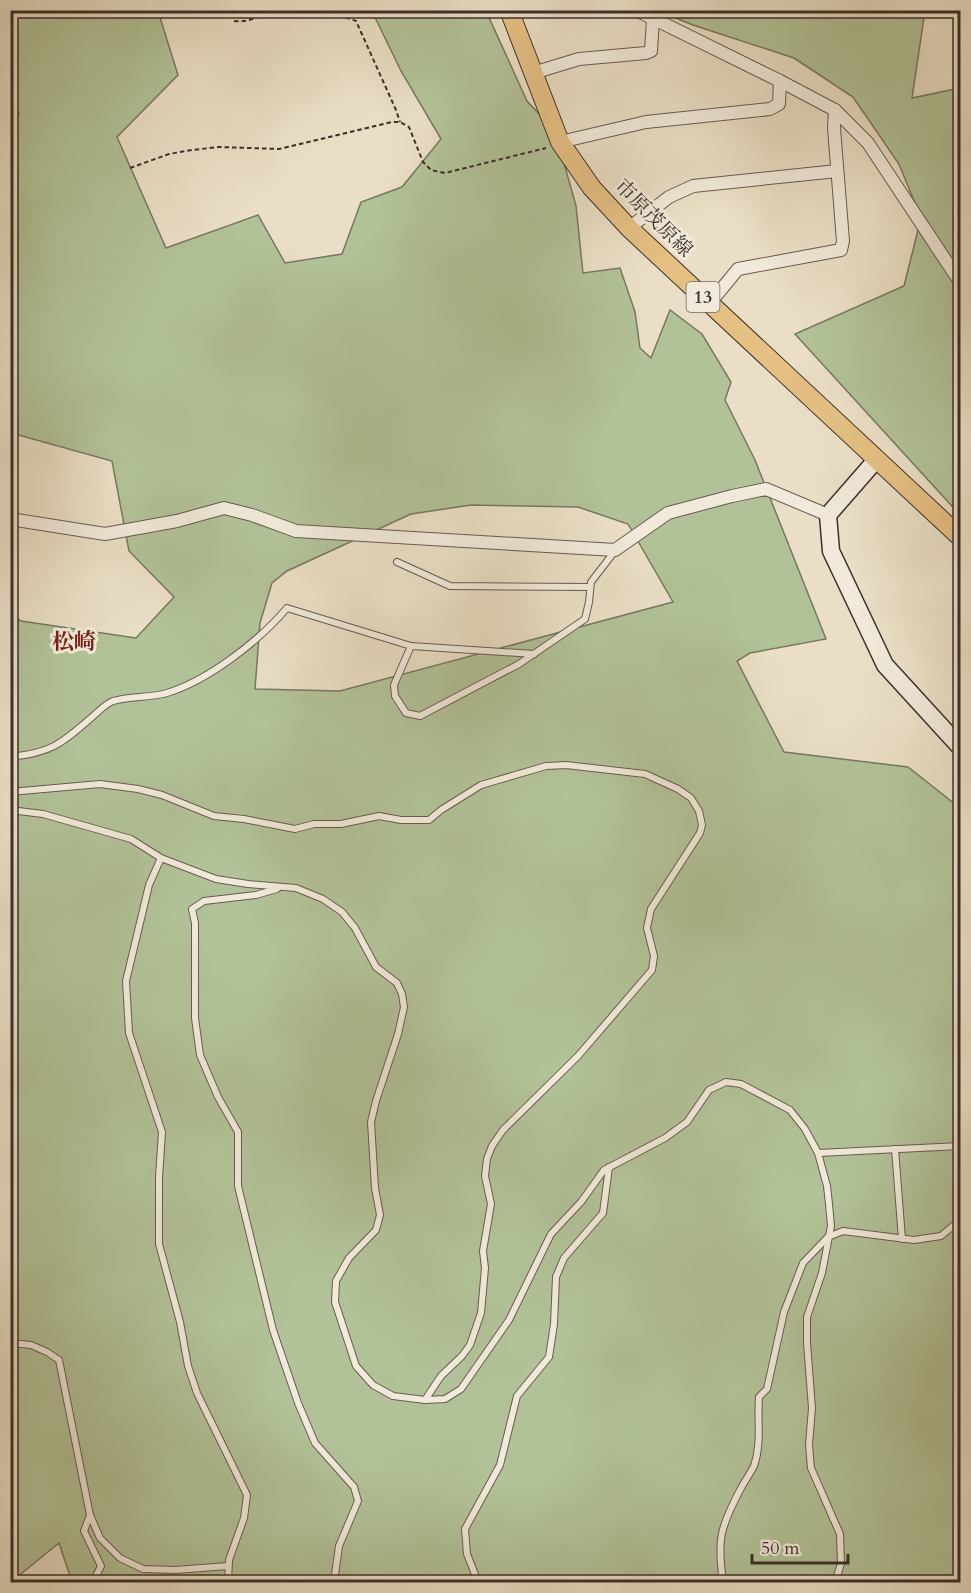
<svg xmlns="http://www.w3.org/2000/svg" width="971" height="1593" viewBox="0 0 971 1593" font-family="Cardo,'Noto Serif JP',serif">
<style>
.green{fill:#b2c298;stroke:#777862;stroke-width:1.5;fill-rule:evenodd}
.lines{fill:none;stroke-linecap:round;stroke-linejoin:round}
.lane-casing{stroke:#685b52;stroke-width:8}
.street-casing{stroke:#685b52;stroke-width:14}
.secondary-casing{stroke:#3c2f2b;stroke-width:19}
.primary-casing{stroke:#3c2f2b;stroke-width:20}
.path{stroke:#3c2f2b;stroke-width:2;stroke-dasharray:4.5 3;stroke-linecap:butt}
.lane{stroke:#f1eada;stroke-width:6}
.street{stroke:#f1eada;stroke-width:12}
.secondary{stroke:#f1eada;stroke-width:16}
.primary{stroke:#e5c083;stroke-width:18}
.labels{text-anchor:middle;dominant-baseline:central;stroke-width:6;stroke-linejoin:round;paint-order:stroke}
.shield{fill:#f1eada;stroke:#726760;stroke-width:1.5}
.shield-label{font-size:18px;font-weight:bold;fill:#3c2f2b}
.street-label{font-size:20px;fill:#3c2f2b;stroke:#f1eada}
.quarter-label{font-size:22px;font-weight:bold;fill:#7a1f14;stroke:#f1eada}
</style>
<rect width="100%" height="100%" fill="#eadfc6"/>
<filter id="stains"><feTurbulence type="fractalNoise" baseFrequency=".00333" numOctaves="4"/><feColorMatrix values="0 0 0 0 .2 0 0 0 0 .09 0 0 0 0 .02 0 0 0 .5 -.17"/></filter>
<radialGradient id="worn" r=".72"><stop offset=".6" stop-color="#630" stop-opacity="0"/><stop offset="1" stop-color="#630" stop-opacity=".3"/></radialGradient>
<!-- green -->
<g class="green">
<path d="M11,11H158L178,75L117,137L166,248L258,215L285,263L342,254L361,202L402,187L441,139L401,71L372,11H486L527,101L555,131L576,206L583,273L620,268L635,312L640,348L651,358L670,310L702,334L731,382L725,400L755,460L826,639L750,653L737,661L784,752L908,767L960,808V1582H72L59,1543L11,1582L10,614L21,621L136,638L174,597L129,551L112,461L11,433L10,131L19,113L11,112ZM471,505L578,507L628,524L673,602L340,691L255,689L260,623L272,583L287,571L411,514Z"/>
<path d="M658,11H925L912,98L960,88V515L795,334L904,286L921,218L899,164L853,97L794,58L693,25Z"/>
</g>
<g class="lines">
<defs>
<g id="lane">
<path d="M397,562L450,586L590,587"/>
<path d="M411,646L534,654"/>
<path d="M10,757C51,753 61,744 91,718C97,713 105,704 113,701C130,696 150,698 167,693C209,680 259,641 287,608L411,646L394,685L395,696L406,713L420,716L519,664L585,619L589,602L591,582L615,551"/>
<path d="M10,792L100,784L138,789L162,795L214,816L244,819L295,829L314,824H341L379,816L401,820H429L441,810L481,785L546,766L566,765L645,774L678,789L691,798L699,811L702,825L700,833L651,909L647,928L654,956L652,970L578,1056L503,1130L492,1146L487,1159L485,1176L491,1204L483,1251L485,1268L481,1313L470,1345L462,1356L441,1376L425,1400"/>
<path d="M10,810L43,814L131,839L161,858L216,879L248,884L296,888L323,899L342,912L355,928L376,967L397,983L402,994L404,1007L398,1034L376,1101L371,1122L375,1188L380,1215L376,1230L349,1258L336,1281L335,1302L356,1366L373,1385L393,1396L425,1400L445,1399L461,1389L509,1320L551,1234L581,1202L604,1170L665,1138L687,1122L709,1090L726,1082L741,1084L790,1110L805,1129L818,1153L827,1186L829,1204L831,1226L822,1273L807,1317V1343L812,1408L809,1445L811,1468L840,1534L841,1564L835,1582"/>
<path d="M161,858L149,885L126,981L129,1033L162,1132L159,1177V1244L180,1322L188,1366L197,1393L247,1495L244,1518L229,1560L228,1582"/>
<path d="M277,889L256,895L204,901L192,909L195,923V1018L200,1055L218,1097L238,1132V1186L273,1330L298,1403L315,1443L354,1487L358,1501L339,1546L334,1582"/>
<path d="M895,1149L902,1239"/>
<path d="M818,1153L960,1146"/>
<path d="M10,1343L31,1345L47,1352L59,1360L90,1515L100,1538L120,1558L143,1569L175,1570L228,1566"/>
<path d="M90,1515L84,1531L101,1566L93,1582"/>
<path d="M478,1582L467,1554L465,1529L500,1465L517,1396L549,1357L554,1324L556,1277L564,1258L603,1213L609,1167"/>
<path d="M723,1582C717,1540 720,1528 740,1490C744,1482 750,1474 754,1466C762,1443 757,1420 759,1397L767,1389L784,1312L803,1263L828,1237L843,1231L914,1240L941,1236L960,1220"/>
</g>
<g id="street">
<path d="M636,10L780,81L835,110L868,143L960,282"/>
<path d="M533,73L579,59L646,53L651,51L653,19"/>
<path d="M560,142L646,122L770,109L779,104L780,81"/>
<path d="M629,228L669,197L693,186L837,171"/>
<path d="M710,303L738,269L841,250L843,241L834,128L835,110"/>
<path d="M10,519L105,534L177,521L224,508L252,515L296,531L615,550L668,513L732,496L766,489L828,515"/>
</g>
<path id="secondary" d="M876,460L828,515L831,551L885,665L960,747"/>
<path id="primary" d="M509,10L560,142L592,188L629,228L960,537"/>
</defs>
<!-- lane casing -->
<use href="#lane" class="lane-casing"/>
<!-- street casing -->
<use href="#street" class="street-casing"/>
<!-- secondary casing -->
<use href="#secondary" class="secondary-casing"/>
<!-- primary casing -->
<use href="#primary" class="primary-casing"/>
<!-- path -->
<g class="path">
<path d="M234,21C250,23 255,16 270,14C290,12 339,13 356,21L396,110L400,122"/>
<path d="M130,168L169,154L192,150L219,147L279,149L392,122H400L409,127L423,162L431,170L445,173L546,148"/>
</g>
<!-- lane -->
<use href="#lane" class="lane"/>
<!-- street -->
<use href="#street" class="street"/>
<!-- secondary -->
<use href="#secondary" class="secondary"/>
<!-- primary -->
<use href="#primary" class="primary"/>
</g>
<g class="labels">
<!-- shield labels -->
<rect class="shield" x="686.5" y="282" width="33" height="30" rx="4.5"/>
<g class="shield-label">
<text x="703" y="297">13</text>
</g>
<!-- street labels -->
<g class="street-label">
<text transform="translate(654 218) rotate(45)">市原茂原線</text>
</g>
<!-- quarter labels -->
<g class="quarter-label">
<text x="74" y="642">松崎</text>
</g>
</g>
<!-- margin -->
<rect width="971" height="1593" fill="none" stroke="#eadfc6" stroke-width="36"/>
<rect x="12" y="12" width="947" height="1569" fill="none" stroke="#3c2f2b" stroke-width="3"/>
<rect x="18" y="18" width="935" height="1557" fill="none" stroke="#3c2f2b" stroke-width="1.5"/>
<!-- scale -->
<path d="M752 1554v9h96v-9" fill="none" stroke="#3c2f2b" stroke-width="3"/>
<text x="761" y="1554" font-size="18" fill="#3c2f2b" stroke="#f1eada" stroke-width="4.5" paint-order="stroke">50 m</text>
<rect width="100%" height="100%" filter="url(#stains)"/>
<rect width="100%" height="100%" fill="url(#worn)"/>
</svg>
